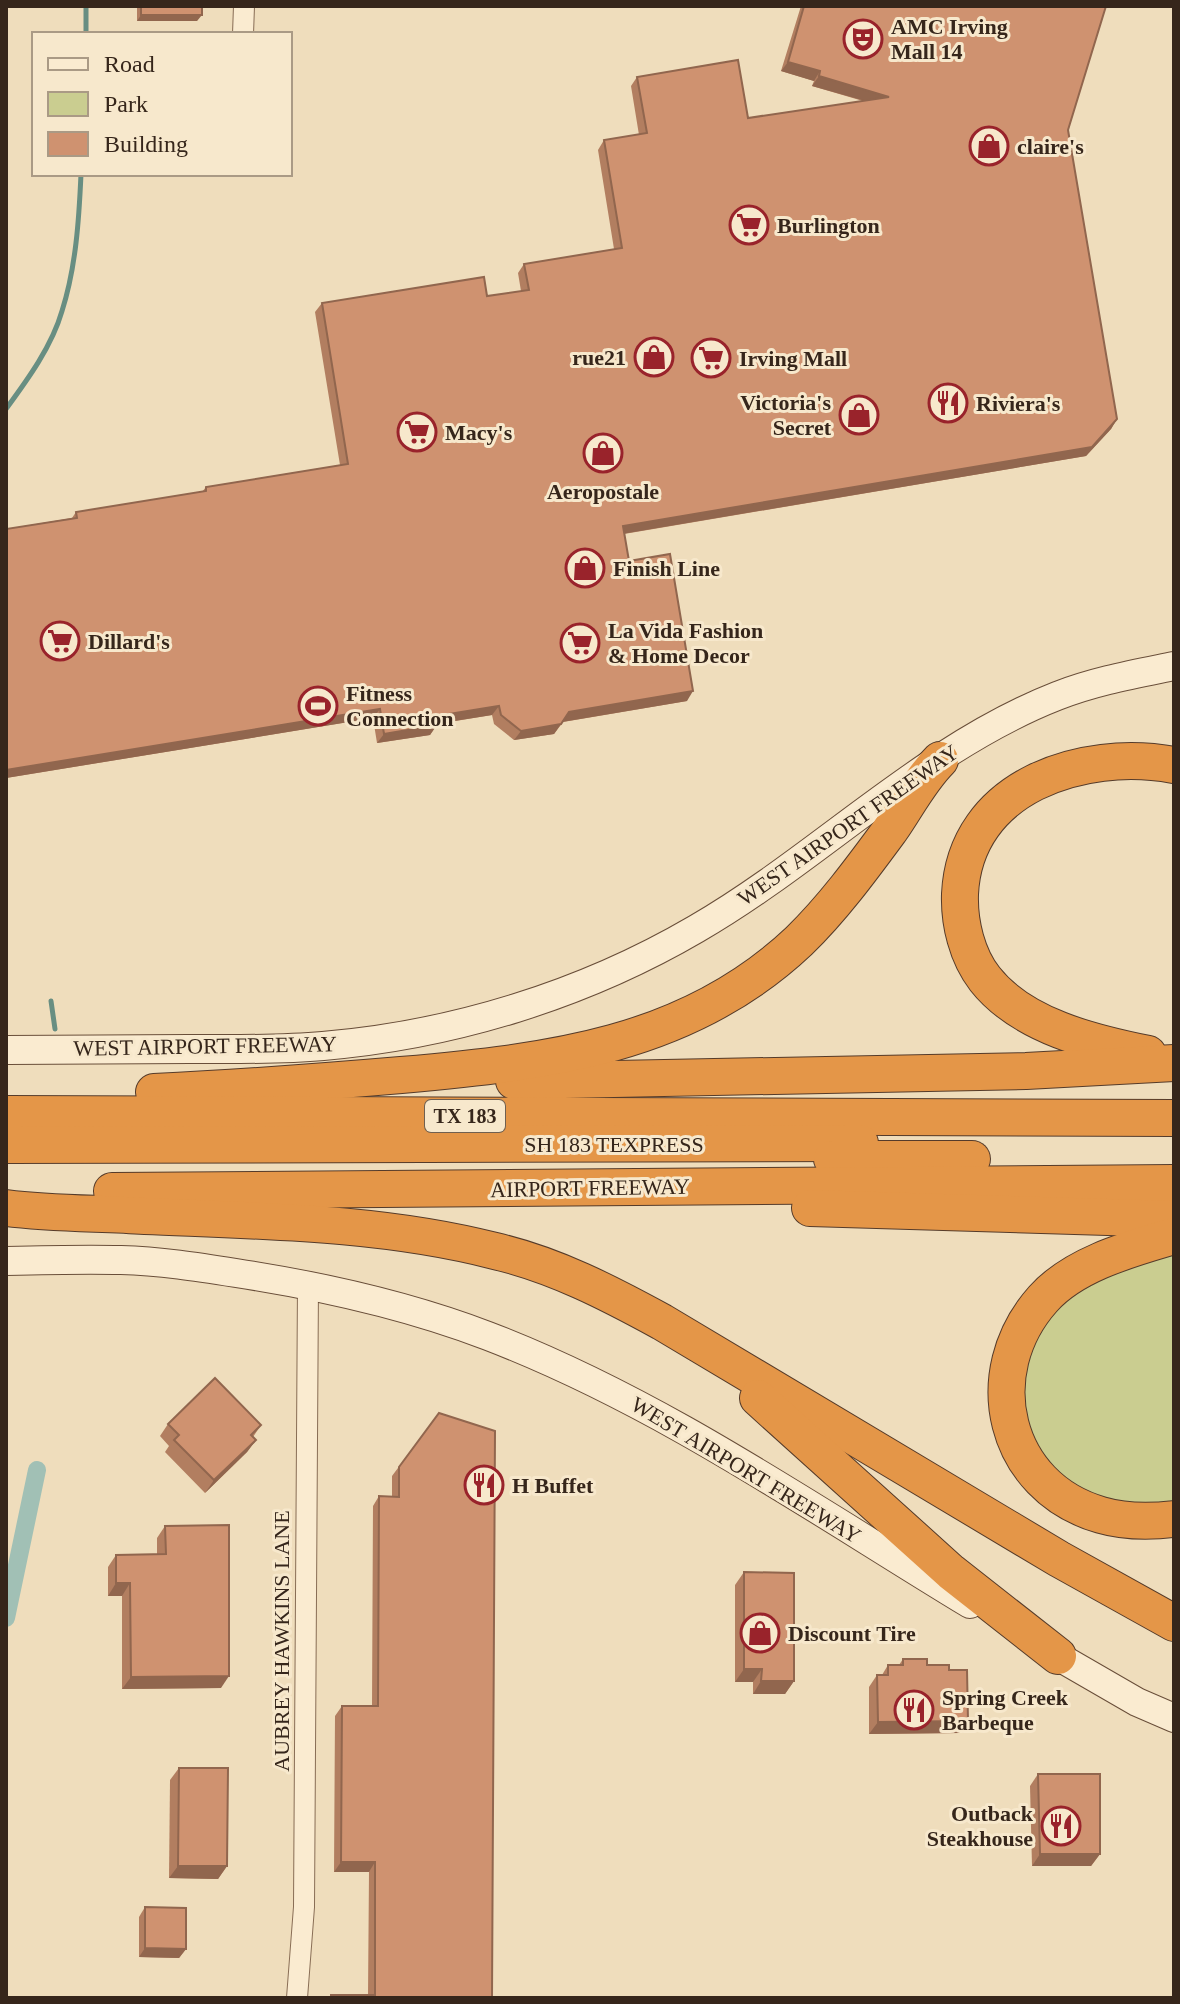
<svg xmlns="http://www.w3.org/2000/svg" width="1180" height="2004" viewBox="0 0 1180 2004" font-family="'Times New Roman',serif">
<style>
.green{fill:#cacd90}
.lines{fill:none;stroke-linecap:round;stroke-linejoin:round}
.stream{stroke:#688e82;stroke-width:5}
.canal{stroke:#a1c0b5;stroke-width:18}
.minor-casing{stroke:#886d55;stroke-width:22}
.secondary-casing{stroke:#694e39;stroke-width:30}
.motorway-casing{stroke:#553b2a;stroke-width:38}
.minor{stroke:#faebd0;stroke-width:20}
.secondary{stroke:#faebd0;stroke-width:28}
.motorway{stroke:#e49648;stroke-width:36}
.wall{fill:#b27e60}
.shaded-wall{fill:#91664e}
.building{fill:#cf9270;stroke:#91664e;stroke-width:2}
.labels{text-anchor:middle;dominant-baseline:central;stroke-width:6;stroke-linejoin:round;paint-order:stroke}
.shield{fill:#f7e8cc;stroke:#706050;stroke-width:2}
.shield-label{font-size:20px;font-weight:bold;fill:#36261b}
.poi-label{font-size:22px;font-weight:bold;fill:#36261b;stroke:#f7e8cc;text-anchor:start}
.street-label{font-size:22px;fill:#36261b;stroke:#f7e8cc}
</style>
<rect width="100%" height="100%" fill="#efddbc"/>
<!-- green -->
<path class="green" d="M1174,1253V1507L1102,1504L1048,1471L1017,1402L1029,1336L1086,1284Z"/>
<g class="lines">
<!-- stream -->
<g class="stream">
<path d="M86,6V34"/>
<path d="M6,409C28,379 52,346 62,311C76,267 79,219 81,174"/>
<path d="M51,1001L55,1029"/>
</g>
<!-- canal -->
<path class="canal" d="M6,1618L37,1470"/>
<defs>
<g id="minor">
<path d="M243,34L244,6"/>
<path d="M297,1998L304,1907L308,1284"/>
</g>
<g id="secondary">
<path d="M6,1050C67,1050 129,1049 190,1049C234,1049 279,1050 323,1046C453,1035 583,995 696,929C819,858 924,748 1057,696C1095,681 1135,674 1174,666"/>
<path d="M6,1261C44,1260 83,1259 121,1260C160,1261 198,1267 236,1273C321,1286 407,1305 488,1336C660,1402 813,1509 970,1604"/>
<path d="M1040,1646L1137,1702L1174,1718"/>
</g>
<g id="motorway">
<path d="M1148,1054C1093,1043 1022,1026 985,979C967,956 959,923 960,894C965,786 1082,748 1174,765"/>
<path d="M514,1081L1026,1071L1174,1063"/>
<path d="M154,1092C237,1088 319,1082 401,1075C547,1062 687,1047 799,941C833,908 863,867 891,829C907,806 920,780 940,760"/>
<path d="M6,1114L1174,1118"/>
<path d="M6,1145L860,1143"/>
<path d="M832,1159H972"/>
<path d="M112,1191L1174,1183"/>
<path d="M6,1208C53,1214 99,1213 145,1216C262,1221 382,1222 495,1251C555,1265 609,1293 662,1322L1059,1559L1174,1623"/>
<path d="M810,1208L1174,1219"/>
<path d="M1174,1236C1130,1249 1074,1264 1043,1299C977,1373 1003,1487 1101,1515C1125,1522 1149,1522 1174,1519"/>
<path d="M758,1398L951,1572L1058,1656"/>
</g>
</defs>
<!-- minor casing -->
<use href="#minor" class="minor-casing"/>
<!-- secondary casing -->
<use href="#secondary" class="secondary-casing"/>
<!-- motorway casing -->
<use href="#motorway" class="motorway-casing"/>
<!-- minor -->
<use href="#minor" class="minor"/>
<!-- secondary -->
<use href="#secondary" class="secondary"/>
<!-- motorway -->
<use href="#motorway" class="motorway"/>
</g>
<!-- wall -->
<g class="wall">
<path d="M137,6H202L197,21H137Z"/>
<path d="M801,6H1106L1068,130L1117,419L1111,429L1086,456L624,534L629,561L687,701L563,722L554,734L514,740L494,724L492,715L437,724L430,735L377,743L373,718L6,778V529L72,518L76,512L202,492L206,487L340,465L315,312L322,303L487,296L521,291L518,273L524,264L614,249L598,150L604,140L639,135L631,86L637,77L748,118L863,101L812,86L814,81L781,71Z"/>
<path d="M439,1413L492,1998H329L331,1995H368L369,1872H334L335,1716L342,1706H372L373,1506L379,1496L392,1497V1476Z"/>
<path d="M168,1424L261,1425L253,1437L256,1440L247,1452L205,1493L165,1452L169,1446L160,1436Z"/>
<path d="M165,1526L221,1688L122,1689V1596H108V1567L116,1555L157,1554V1538Z"/>
<path d="M744,1572L794,1681L785,1694H753V1682H735V1585Z"/>
<path d="M903,1659L949,1670L968,1721L959,1733L869,1734V1687L877,1675H882L888,1665H899Z"/>
<path d="M179,1768L227,1866L218,1879L169,1878L170,1780Z"/>
<path d="M1038,1774L1100,1854L1091,1866H1032L1030,1786Z"/>
<path d="M145,1907L186,1949L179,1958L139,1957V1917Z"/>
</g>
<!-- shaded-wall -->
<g class="shaded-wall">
<path d="M141,15H202L197,21H137Z"/>
<path d="M788,62L820,71L814,81L781,71Z"/>
<path d="M819,76L889,97L883,106L812,86Z"/>
<path d="M1117,419L1111,429L1086,456L616,535L623,526Z"/>
<path d="M693,691L687,701L562,722L569,712Z"/>
<path d="M499,706L492,715L429,725L436,716Z"/>
<path d="M380,709L373,718L6,778V770Z"/>
<path d="M561,724L554,734L514,740L521,731Z"/>
<path d="M437,725L430,735L377,743L384,734Z"/>
<path d="M256,1440L247,1452L205,1493L214,1480Z"/>
<path d="M116,1583H130L122,1596H108Z"/>
<path d="M744,1669H762L753,1682H735Z"/>
<path d="M229,1676L221,1688L122,1689L131,1677Z"/>
<path d="M761,1681H794L785,1694H753Z"/>
<path d="M968,1721L959,1733L869,1734L878,1722Z"/>
<path d="M1040,1854H1100L1091,1866H1032Z"/>
<path d="M341,1862H375L369,1872H334Z"/>
<path d="M178,1866H227L218,1879L169,1878Z"/>
<path d="M145,1948L186,1949L179,1958L139,1957Z"/>
</g>
<!-- building -->
<g class="building">
<rect x="141" y="6" width="61" height="9"/>
<path d="M804,6H1106L1068,130L1117,419L1092,447L623,526L629,561L670,554L693,691L569,712L561,724L521,731L501,715L499,706L436,716L437,725L384,734L380,709L6,770V529L77,518L76,512L206,491V487L348,464L322,303L484,277L487,296L529,290L524,264L622,248L604,140L647,133L637,77L738,60L748,118L889,97L819,76L820,71L788,62Z"/>
<path d="M215,1378L261,1425L251,1435L256,1440L214,1480L174,1440L179,1435L168,1424Z"/>
<path d="M439,1413L495,1431L492,1998H331V1995H375V1862H341L342,1706H378L379,1496L399,1497V1467Z"/>
<path d="M229,1525V1676L131,1677L130,1583H116V1555L166,1554L165,1526Z"/>
<path d="M744,1572L794,1573V1681H761L762,1669H744Z"/>
<path d="M903,1659H927V1665H949V1670H967L968,1721L878,1722L877,1675H888V1665H903Z"/>
<path d="M179,1768H228L227,1866H178Z"/>
<path d="M1038,1774H1100V1854H1040Z"/>
<path d="M145,1907L186,1908V1949L145,1948Z"/>
</g>
<!-- icons -->
<defs>
<symbol id="theatre-ring" viewBox="-11 -11 22 22"><circle r="9.5" fill="#f7e8cc" stroke="#99232b" stroke-width="1.5"/><path d="M-5-5.5Q0-4 5-5.5V0Q5 5 0 6Q-5 5-5 0ZM-3.3-2.5H-1v1.5H-3.3ZM1-2.5H3.3v1.5H1ZM-2.8 1Q0 5.5 2.8 1Z" fill="#99232b"/></symbol>
<symbol id="shop-ring" viewBox="-11 -11 22 22"><circle r="9.5" fill="#f7e8cc" stroke="#99232b" stroke-width="1.5"/><path d="M-5-2.5h2.3a2.7 3.5 0 0 1 5.4 0H5L5.5 6h-11ZM-1.5-2.5h3a1.5 2.3 0 0 0-3 0Z" fill="#99232b"/></symbol>
<symbol id="supermarket-ring" viewBox="-11 -11 22 22"><circle r="9.5" fill="#f7e8cc" stroke="#99232b" stroke-width="1.5"/><path d="M-6-5.5h2.5l.6 2H6L4.5 2H-2.5L-4.4-4H-6ZM-1.5 3.2a1.3 1.3 0 1 0 .1 0ZM3 3.2a1.3 1.3 0 1 0 .1 0Z" fill="#99232b"/></symbol>
<symbol id="restaurant-ring" viewBox="-11 -11 22 22"><circle r="9.5" fill="#f7e8cc" stroke="#99232b" stroke-width="1.5"/><path d="M-5-6h1v4h1v-4h1v4h1v-4h1v5L-1.5 .5V6h-2V.5L-5-1ZM5-6V6H3V1.5H1.5Q1.5-4 5-6Z" fill="#99232b"/></symbol>
<symbol id="stadium-ring" viewBox="-11 -11 22 22"><circle r="9.5" fill="#f7e8cc" stroke="#99232b" stroke-width="1.5"/><path d="M0-5a6.5 5 0 1 0 0 10a6.5 5 0 1 0 0-10ZM-3.5-1.8h7v3.6h-7Z" fill="#99232b"/></symbol>
</defs>
<g fill-rule="evenodd">
<use href="#theatre-ring" x="841" y="17" width="44" height="44"/>
<use href="#shop-ring" x="967" y="124" width="44" height="44"/>
<use href="#supermarket-ring" x="727" y="203" width="44" height="44"/>
<use href="#shop-ring" x="632" y="335" width="44" height="44"/>
<use href="#supermarket-ring" x="689" y="336" width="44" height="44"/>
<use href="#restaurant-ring" x="926" y="381" width="44" height="44"/>
<use href="#shop-ring" x="837" y="393" width="44" height="44"/>
<use href="#supermarket-ring" x="395" y="410" width="44" height="44"/>
<use href="#shop-ring" x="581" y="431" width="44" height="44"/>
<use href="#shop-ring" x="563" y="546" width="44" height="44"/>
<use href="#supermarket-ring" x="38" y="619" width="44" height="44"/>
<use href="#supermarket-ring" x="558" y="621" width="44" height="44"/>
<use href="#stadium-ring" x="296" y="684" width="44" height="44"/>
<use href="#restaurant-ring" x="462" y="1463" width="44" height="44"/>
<use href="#shop-ring" x="738" y="1611" width="44" height="44"/>
<use href="#restaurant-ring" x="892" y="1688" width="44" height="44"/>
<use href="#restaurant-ring" x="1039" y="1804" width="44" height="44"/>
</g>
<g class="labels">
<!-- shield labels -->
<rect class="shield" x="425" y="1100" width="80" height="32" rx="6"/>
<g class="shield-label">
<text x="465" y="1116">TX 183</text>
</g>
<!-- poi labels -->
<g class="poi-label">
<text x="891" y="26">AMC Irving<tspan x="891" dy="25">Mall 14</tspan></text>
<text x="1017" y="146">claire's</text>
<text x="777" y="225">Burlington</text>
<text x="626" y="357" text-anchor="end">rue21</text>
<text x="739" y="358">Irving Mall</text>
<text x="831" y="402" text-anchor="end">Victoria's<tspan x="831" dy="25">Secret</tspan></text>
<text x="976" y="403">Riviera's</text>
<text x="445" y="432">Macy's</text>
<text x="603" y="491" text-anchor="middle">Aeropostale</text>
<text x="613" y="568">Finish Line</text>
<text x="608" y="630">La Vida Fashion<tspan x="608" dy="25">&amp; Home Decor</tspan></text>
<text x="88" y="641">Dillard's</text>
<text x="346" y="693">Fitness<tspan x="346" dy="25">Connection</tspan></text>
<text x="512" y="1485">H Buffet</text>
<text x="788" y="1633">Discount Tire</text>
<text x="942" y="1697">Spring Creek<tspan x="942" dy="25">Barbeque</tspan></text>
<text x="1033" y="1813" text-anchor="end">Outback<tspan x="1033" dy="25">Steakhouse</tspan></text>
</g>
<!-- street labels -->
<g class="street-label">
<text transform="translate(848 825) rotate(-35)">WEST AIRPORT FREEWAY</text>
<text transform="translate(205 1046) rotate(-1)">WEST AIRPORT FREEWAY</text>
<text x="614" y="1144">SH 183 TEXPRESS</text>
<text transform="translate(590 1188) rotate(-1)">AIRPORT FREEWAY</text>
<text transform="translate(746 1470) rotate(31)">WEST AIRPORT FREEWAY</text>
<text transform="translate(281 1641) rotate(-90)">AUBREY HAWKINS LANE</text>
</g>
</g>
<!-- border -->
<rect width="1180" height="2004" fill="none" stroke="#36261b" stroke-width="16"/>
<!-- legend -->
<rect x="32" y="32" width="260" height="144" fill="#f7e8cc" stroke="#aa9a85" stroke-width="2"/>
<rect x="48" y="58" width="40" height="12" fill="#faebd0" stroke="#aa9a85" stroke-width="2"/>
<text x="104" y="72" font-size="24" fill="#36261b">Road</text>
<rect x="48" y="92" width="40" height="24" fill="#cacd90" stroke="#aa9a85" stroke-width="2"/>
<text x="104" y="112" font-size="24" fill="#36261b">Park</text>
<rect x="48" y="132" width="40" height="24" fill="#cf9270" stroke="#aa9a85" stroke-width="2"/>
<text x="104" y="152" font-size="24" fill="#36261b">Building</text>
</svg>
